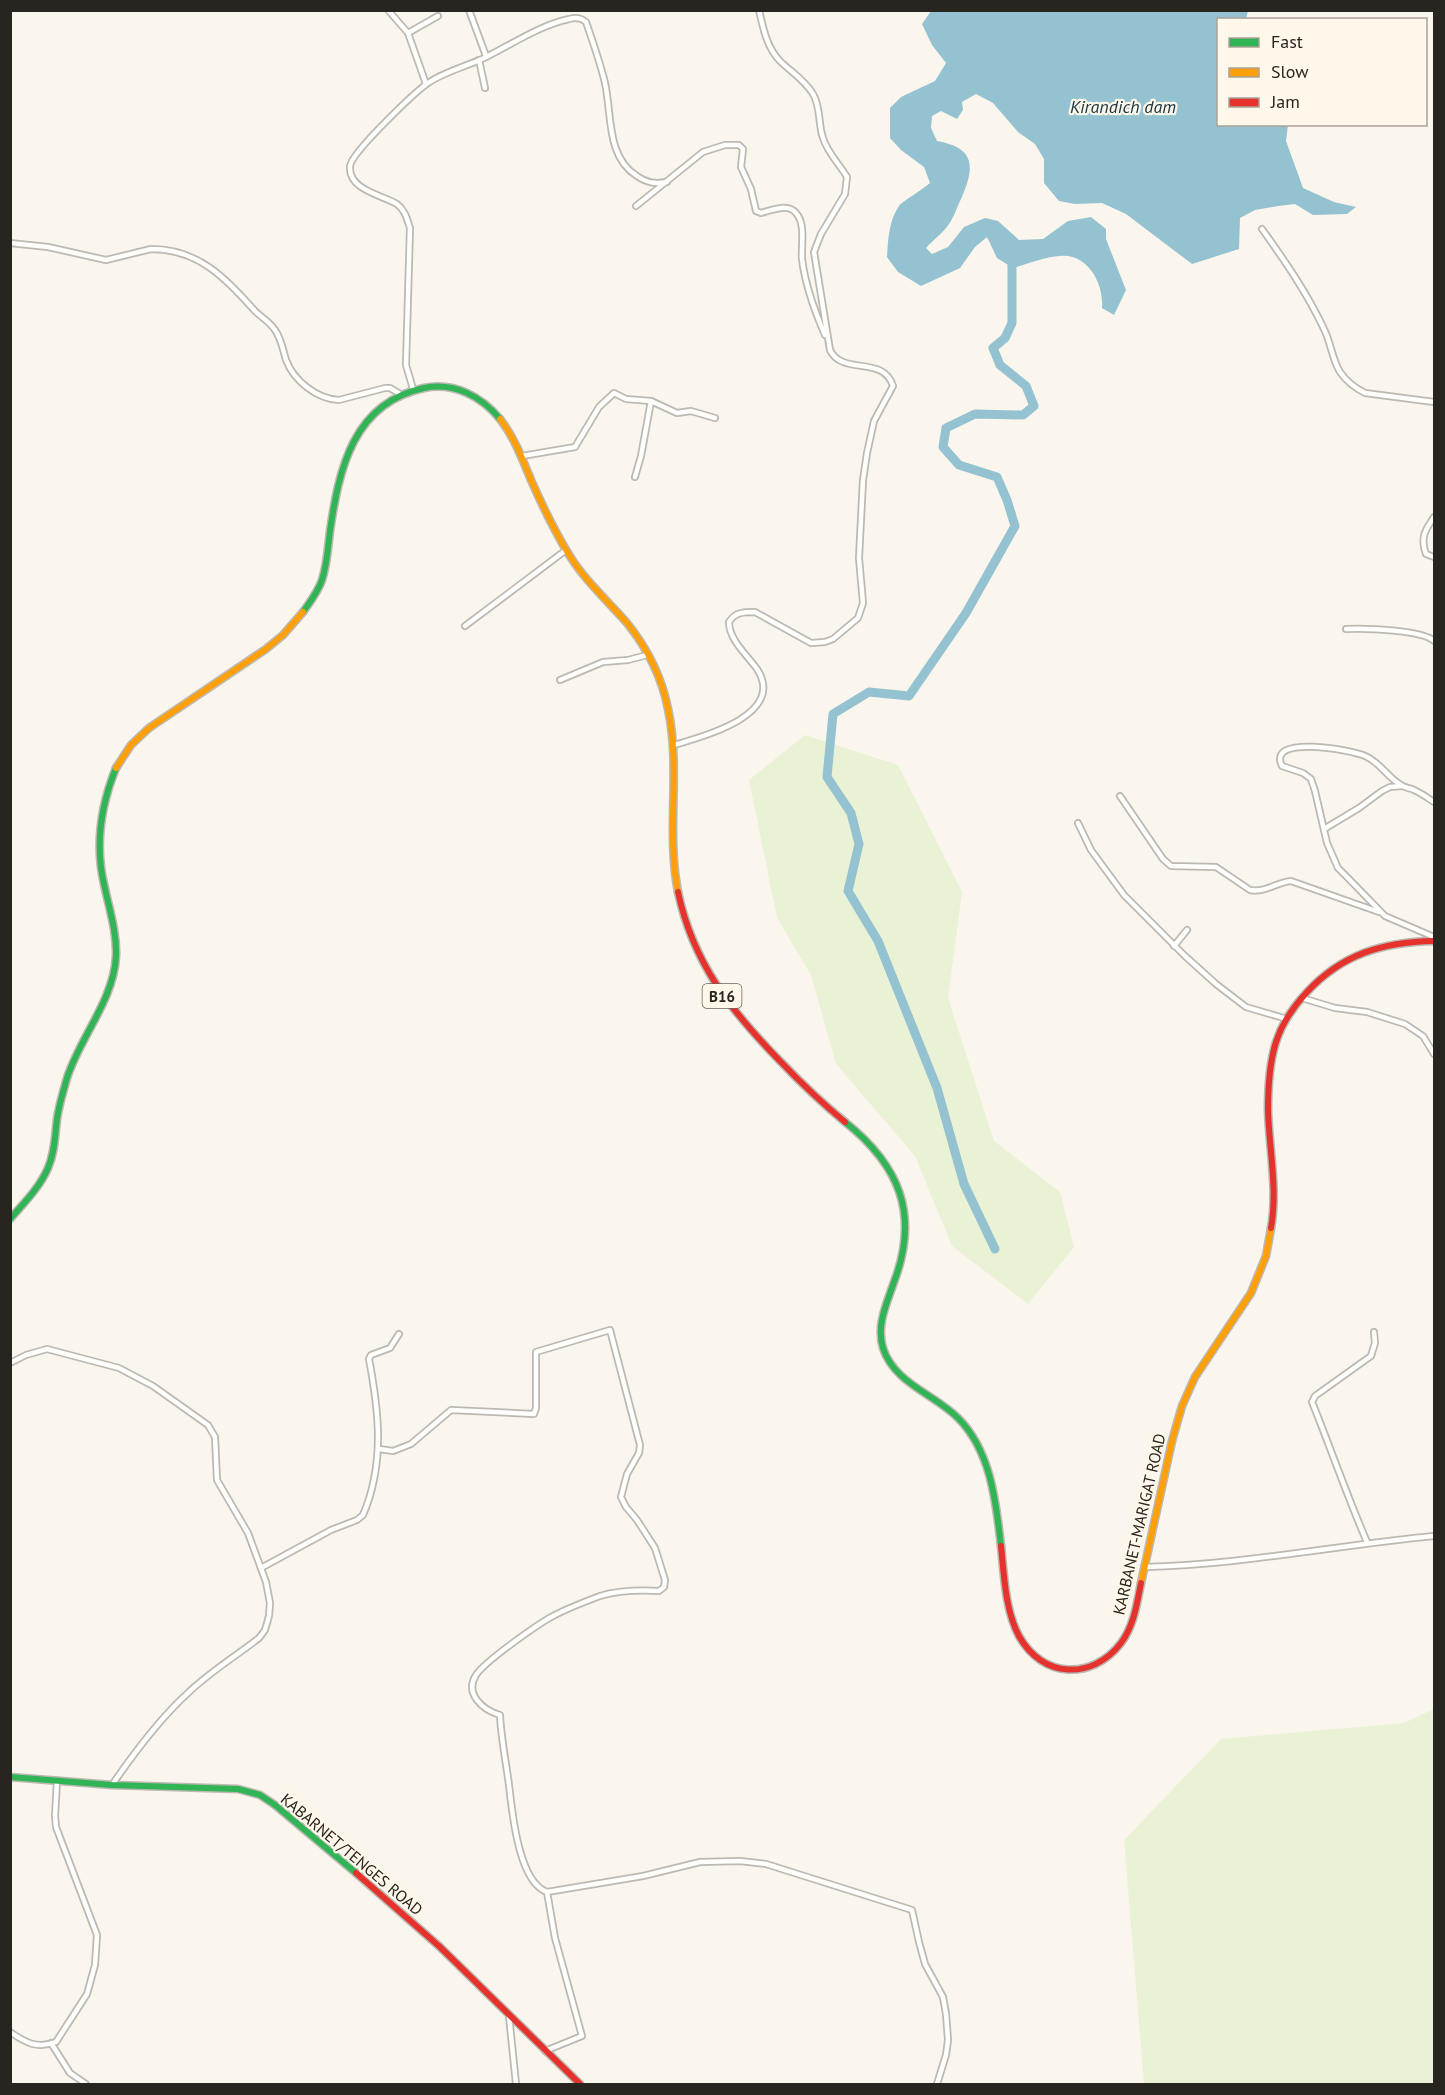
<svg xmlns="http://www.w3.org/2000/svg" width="1445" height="2095" viewBox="0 0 1445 2095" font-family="'PT Sans',sans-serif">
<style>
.green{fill:#eaf2d5}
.water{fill:#94c2d0}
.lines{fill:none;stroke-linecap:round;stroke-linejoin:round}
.river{stroke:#94c2d0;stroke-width:9}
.street-casing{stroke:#bcb9b3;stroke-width:8}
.fast-casing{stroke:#bcb9b3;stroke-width:9}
.slow-casing{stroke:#bcb9b3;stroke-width:9}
.jam-casing{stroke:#bcb9b3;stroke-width:9}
.street{stroke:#fefefc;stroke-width:4.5}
.fast{stroke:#30b455;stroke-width:6}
.slow{stroke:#ff9f0a;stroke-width:6}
.jam{stroke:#e5322d;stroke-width:6}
.labels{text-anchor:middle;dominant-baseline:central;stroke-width:4.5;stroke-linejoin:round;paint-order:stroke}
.shield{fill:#fff7e9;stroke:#68645c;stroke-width:1.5}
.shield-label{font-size:15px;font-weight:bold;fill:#282520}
.street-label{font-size:16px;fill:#282520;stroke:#fff7e9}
.water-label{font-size:18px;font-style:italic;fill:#153540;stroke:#fff7e9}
</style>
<rect width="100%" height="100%" fill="#faf6ee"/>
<!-- green -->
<g class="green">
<path d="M805,735L898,765L962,892L948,998L994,1141L1060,1192L1074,1247L1028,1304L952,1246L915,1156L836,1064L811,975L777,918L749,780Z"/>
<path d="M1434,1709V2084H1144L1124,1840L1221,1739L1404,1723Z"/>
</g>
<!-- water -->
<path class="water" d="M931,11H1248L1246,19L1218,20V124L1288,125L1286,141L1303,188L1334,202L1356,207L1347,214L1313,215L1295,204L1278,206L1255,210L1240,218L1239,249L1192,264L1126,214L1102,203L1075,204L1059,201L1044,183V159L1035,144L1018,132L993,103L976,94L962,102L963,110L957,119L941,111L932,116L931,128L937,141C976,148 975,167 961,199C957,207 954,217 949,224C943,233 933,240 926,248L932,254L948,247L964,227L985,218L998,221L1019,240L1043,239L1068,221L1091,217L1106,229V239L1126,290L1114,315L1102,308C1104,284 1088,253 1060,256C1044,257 1028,264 1013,268L997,258L987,237L975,247L960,268L921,286L898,272L887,257C888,240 889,220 899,206C903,201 922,190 930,183L924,167L901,150L890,138V108L901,97L935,81L946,63L932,45L922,24Z"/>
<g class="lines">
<!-- river -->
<path class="river" d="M995,1249L964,1184L937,1088L878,941L848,891L859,844L851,813L827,777L833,714L869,692L909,696L966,613L1015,526L1007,500L997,477L959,465L943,447L946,428L975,414L1023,415L1034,406L1026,386L1000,365L993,348L1005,338L1012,323V258"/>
<defs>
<g id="street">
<path d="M388,10L408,33L426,84"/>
<path d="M469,10L486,56"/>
<path d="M408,33L438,16"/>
<path d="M479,60L485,88"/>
<path d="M636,206L703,152L725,145H739L743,149L741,167L751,189L756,211L761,213C771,210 788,203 796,213C806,224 801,245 802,259C805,284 815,312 825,335"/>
<path d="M1262,229C1285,261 1307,293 1324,329C1331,343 1332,359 1340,372C1347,382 1355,388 1365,393L1434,402"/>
<path d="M10,243L48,247L106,260L151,249C199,249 225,278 255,311C261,317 270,322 275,330C281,338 283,350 286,360C294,381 317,399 339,400L385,388H390L400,394"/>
<path d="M413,389L406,365L410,228C407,219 405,210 397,204C382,195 348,190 350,166C352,152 414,93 428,83C444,72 464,67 482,59C509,46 540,25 569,19C576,17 581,18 586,22C593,42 600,62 605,83C612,114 606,157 637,176C647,183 655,184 667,182"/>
<path d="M522,456L575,447L599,407L614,393L626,399L651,401L677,413L691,411L715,418"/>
<path d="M635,477L641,456L651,401"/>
<path d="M1434,517C1425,530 1420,538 1426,554L1434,557"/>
<path d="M465,626L566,550"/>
<path d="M1346,629C1364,628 1423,630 1434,641"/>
<path d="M560,680L603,662L628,660L647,655"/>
<path d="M674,745C702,737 787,715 757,669C747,655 729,640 729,622C735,612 744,612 755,612L811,643L825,642L833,639L858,618L863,603L859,558L863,480L867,453L874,421L893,386C884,355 842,376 830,350L814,252L821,234L845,194L847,177C840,165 827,152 823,138C818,124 821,107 813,94C805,80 791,72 780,61C767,48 763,28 759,10"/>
<path d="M1120,796L1163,859L1171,866L1216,867L1250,890C1265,893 1277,882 1291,881L1379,912"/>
<path d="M1434,802C1428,798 1421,793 1414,790C1410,788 1405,788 1401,785C1387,777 1380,762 1365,756C1352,750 1266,734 1282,766L1303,773L1311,779L1315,791L1327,843L1338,868L1346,876L1385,916L1434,937"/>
<path d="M1078,823L1091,850L1124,895L1185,956L1216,984L1246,1007L1287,1019"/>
<path d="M1324,829L1359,808L1382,791L1390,787L1402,786"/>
<path d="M1174,946L1187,930"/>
<path d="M1302,998L1335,1008L1367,1012L1405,1024L1423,1036L1434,1054"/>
<path d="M10,1363L26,1355L47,1349L119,1368L153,1386L208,1425L215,1437L217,1480L248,1533L266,1582L270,1603L269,1616L265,1630L259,1638C236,1656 210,1672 189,1692C160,1718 134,1753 112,1785"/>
<path d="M379,1449L393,1451L411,1444L451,1410L534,1414L536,1408V1352L610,1330L640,1445L639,1453L627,1474L621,1497L626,1507L637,1520L655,1548L665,1580L664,1587L659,1591C639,1590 620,1590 600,1596C584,1602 568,1608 553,1616C538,1624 484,1662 476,1675C464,1694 483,1710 500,1715C501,1738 506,1762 509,1785C512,1810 518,1882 547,1892L643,1876L700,1862L740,1861L766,1864L912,1910L919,1942L925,1964L943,1997L946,2014L948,2040L946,2055L937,2084"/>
<path d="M1367,1542C1347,1496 1331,1449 1312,1402L1315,1396L1371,1356L1375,1343L1374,1332"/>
<path d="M1144,1567C1241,1565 1338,1545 1434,1536"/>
<path d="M261,1568L331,1530L357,1520L363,1515C385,1463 379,1412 369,1359L371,1355L390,1348L399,1334"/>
<path d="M509,2016L516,2084"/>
<path d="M10,2032C26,2043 37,2049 56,2042L87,1994L95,1965L97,1935L56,1827L55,1816L57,1781"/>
<path d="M51,2043L70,2073L86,2084"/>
<path d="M545,2051L582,2036L555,1938L547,1892"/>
</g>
<g id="fast">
<path d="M303,612C310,602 318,592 322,580C327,565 328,547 330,531C339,469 353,403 424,388C454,382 481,396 500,419"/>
<path d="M845,1122C899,1165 920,1214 894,1282C887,1303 876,1325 883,1348C894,1383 934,1394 958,1418C991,1451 996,1502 1001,1546"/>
<path d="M10,1219C24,1203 40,1187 48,1168C55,1152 55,1135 57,1119C59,1105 63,1092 67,1078C80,1037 114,1000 116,956C117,932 109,908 104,884C95,845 101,805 116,768"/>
<path d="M10,1777L112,1785L238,1789L260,1795L275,1805L356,1873"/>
</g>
<g id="slow">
<path d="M500,419C514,437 522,458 531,480C542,505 554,530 568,553C584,580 607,600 627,623C647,648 662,678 668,709C681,769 666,831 678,892"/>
<path d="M116,768L131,745L149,728L266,649L283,635L303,612"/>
<path d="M1141,1583L1172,1441L1182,1406L1195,1377L1251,1293L1266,1256L1271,1228"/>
</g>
<g id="jam">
<path d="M678,892C693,963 731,1011 781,1062C801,1083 822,1103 845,1122"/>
<path d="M1271,1228C1278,1189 1269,1149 1268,1110C1268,1087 1269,1064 1276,1042C1282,1023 1294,1006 1307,992C1342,954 1383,942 1434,941"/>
<path d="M1001,1546C1004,1574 1005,1610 1019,1636C1042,1678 1092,1681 1121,1643C1134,1626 1137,1603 1141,1583"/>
<path d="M356,1873L440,1947L580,2084"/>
</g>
</defs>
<!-- street casing -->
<use href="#street" class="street-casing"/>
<!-- fast casing -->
<use href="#fast" class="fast-casing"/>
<!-- slow casing -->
<use href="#slow" class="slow-casing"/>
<!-- jam casing -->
<use href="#jam" class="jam-casing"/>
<!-- street -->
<use href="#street" class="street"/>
<!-- fast -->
<use href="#fast" class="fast"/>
<!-- slow -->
<use href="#slow" class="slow"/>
<!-- jam -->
<use href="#jam" class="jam"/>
</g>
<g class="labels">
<!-- shield labels -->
<rect class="shield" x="702.5" y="984" width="39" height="24" rx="4.5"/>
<g class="shield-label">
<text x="722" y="996">B16</text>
</g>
<!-- street labels -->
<g class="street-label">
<text transform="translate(1139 1524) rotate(-77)">KARBANET-MARIGAT ROAD</text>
<text transform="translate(352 1854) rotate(40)">KABARNET/TENGES ROAD</text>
</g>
<!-- water labels -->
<g class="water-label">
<text x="1123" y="106">Kirandich dam</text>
</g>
</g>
<!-- border -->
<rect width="1445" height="2095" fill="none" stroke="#282520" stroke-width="24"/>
<!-- legend -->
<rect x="1217" y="18" width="210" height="108" fill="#fff7e9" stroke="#a9a399" stroke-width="1.5"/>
<rect x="1229" y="38" width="30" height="9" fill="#30b455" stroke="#a9a399" stroke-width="1.5"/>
<text x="1271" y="48" font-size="18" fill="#282520">Fast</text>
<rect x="1229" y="68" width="30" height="9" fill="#ff9f0a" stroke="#a9a399" stroke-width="1.5"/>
<text x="1271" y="78" font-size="18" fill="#282520">Slow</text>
<rect x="1229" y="98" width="30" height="9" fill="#e5322d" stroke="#a9a399" stroke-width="1.5"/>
<text x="1271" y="108" font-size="18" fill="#282520">Jam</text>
</svg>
